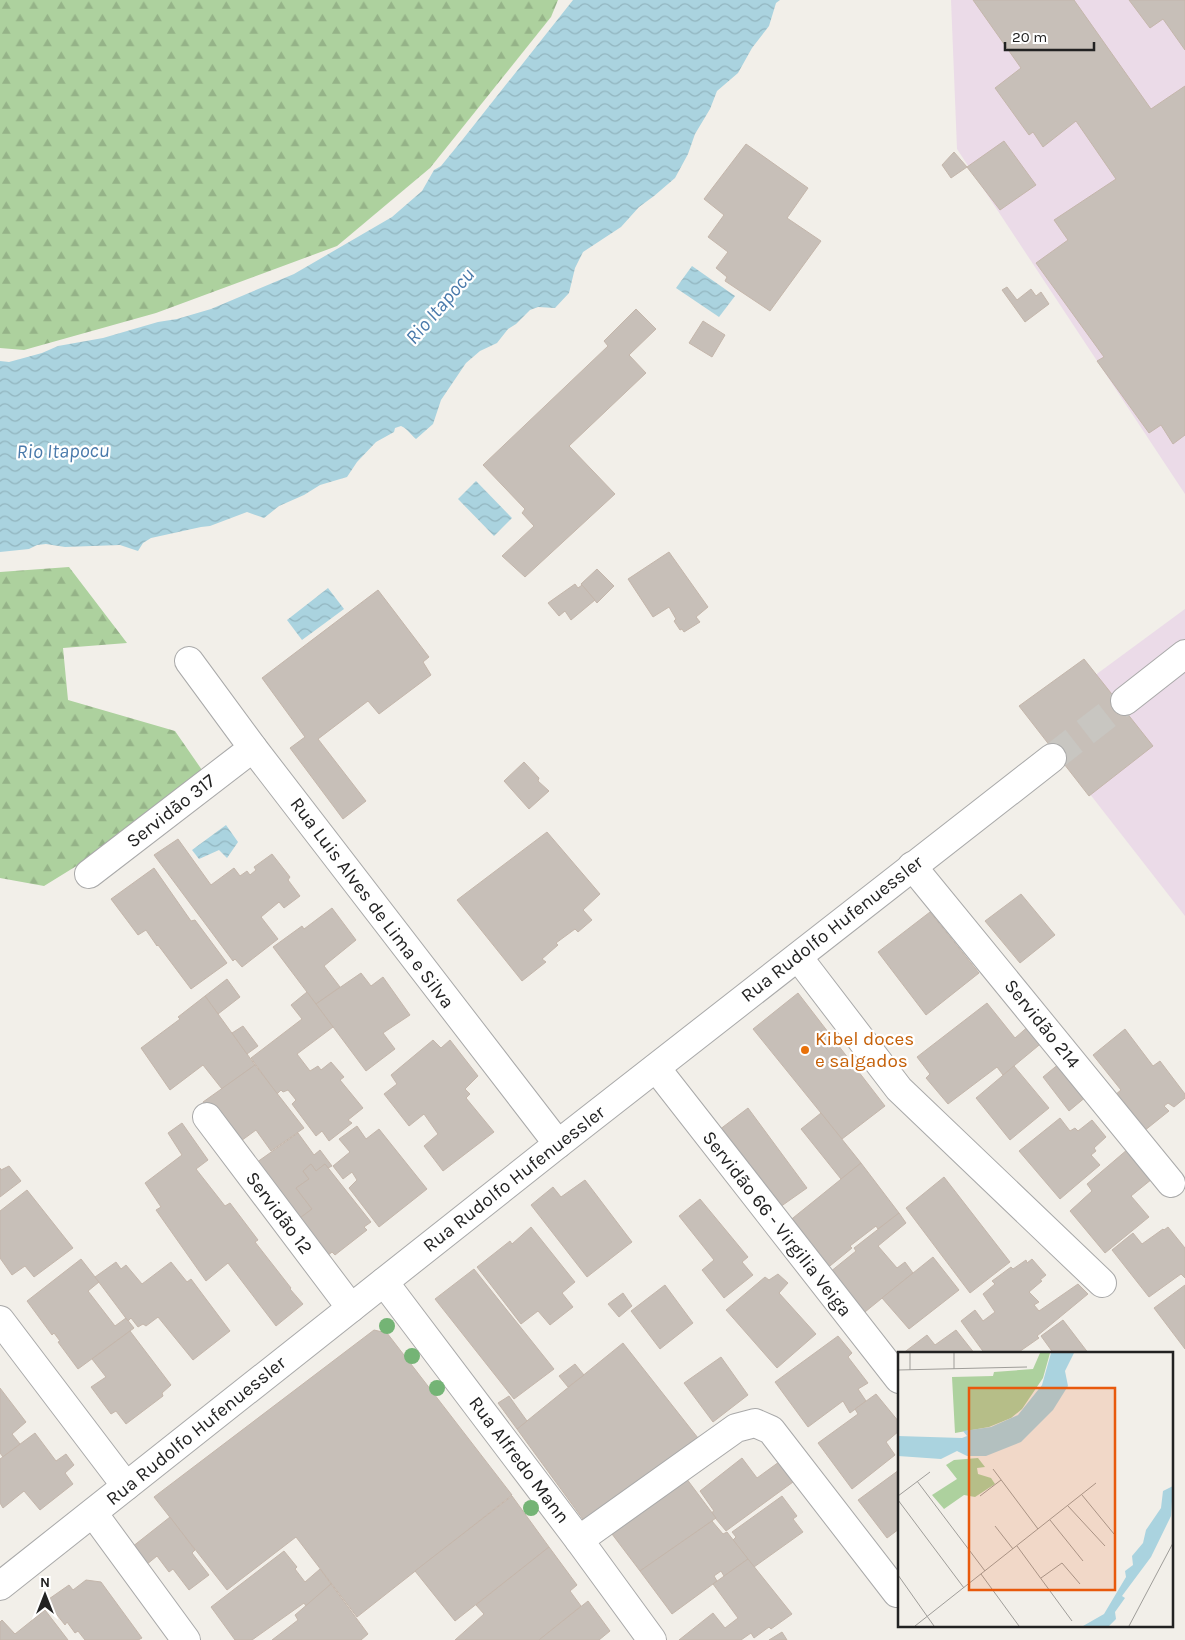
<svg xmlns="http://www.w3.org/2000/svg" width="1185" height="1640" viewBox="0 0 1185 1640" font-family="Karla,sans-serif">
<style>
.industrial{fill:#ebdbe8}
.forest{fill:url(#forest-firs)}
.water{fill:url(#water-waves)}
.building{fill:#c7bfb8;stroke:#c4b6ab}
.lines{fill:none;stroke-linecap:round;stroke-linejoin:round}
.minor-tunnel{stroke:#c8c6c1;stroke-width:28;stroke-dasharray:28 14;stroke-linecap:butt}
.minor-casing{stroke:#a9a9a9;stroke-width:30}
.minor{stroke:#fff;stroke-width:28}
.tree{fill:#74b475}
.food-dot{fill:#e8710a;stroke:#fff;stroke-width:2}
.labels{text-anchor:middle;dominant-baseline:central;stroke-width:4.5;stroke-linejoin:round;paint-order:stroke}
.street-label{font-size:19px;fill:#222;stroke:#fff}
.food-label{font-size:19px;fill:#c56008;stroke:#fff;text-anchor:start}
.water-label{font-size:20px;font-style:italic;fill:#4a7aab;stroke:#fff}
.inset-road{fill:none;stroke:#9f9d99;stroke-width:1}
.view{fill:#e8590c;fill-opacity:0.15;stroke:#e8590c;stroke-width:2.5}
.inset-edge{fill:none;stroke:#222;stroke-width:2.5}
</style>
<defs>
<pattern id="forest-firs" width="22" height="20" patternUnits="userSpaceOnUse" patternTransform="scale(1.25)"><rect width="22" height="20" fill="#add19e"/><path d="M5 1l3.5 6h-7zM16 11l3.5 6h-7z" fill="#95b388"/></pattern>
<pattern id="water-waves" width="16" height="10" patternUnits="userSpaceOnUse" patternTransform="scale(1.25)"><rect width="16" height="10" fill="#aad3df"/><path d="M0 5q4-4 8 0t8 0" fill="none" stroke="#92b5bf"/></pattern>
</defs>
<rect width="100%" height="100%" fill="#f2efe9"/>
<!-- industrial -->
<g class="industrial">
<path d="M951,0H1185V494L957,149Z"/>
<path d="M1185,609V916L1033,721Z"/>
</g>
<!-- forest -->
<g class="forest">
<path d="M0,0H558L551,17L430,168L337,246L156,313L24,350L0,348Z"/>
<path d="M69,567L127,643L63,648L68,700L175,731L211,783L44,886L0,878V572Z"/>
</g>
<!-- water -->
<g class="water">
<path d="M573,0H780L776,3L769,26L752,48L738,73L717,91L710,109L695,134L688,154L675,178L654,196L639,207L621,227L583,252L575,268L569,293L555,308L538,307L530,310L516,324L508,329L497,343L480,351L466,363L441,400L433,424L416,439C411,435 408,429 401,426L395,428L394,432L376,442L357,462L347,477L320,485L304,495L279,506L264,518L247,512L210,526L201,527L151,538L143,543L138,551L120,545L65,547L46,544L37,545L29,549L0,552V361L9,362L42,353L58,346L103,338L158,322L177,319L211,309L294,274L392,217L422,191L434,170L441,166L463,139Z"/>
<path d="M692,266L735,296L719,317L676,288Z"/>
<path d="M476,481L512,518L494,536L458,499Z"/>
<path d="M328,588L344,609L302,640L287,620Z"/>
<path d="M226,825L238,842L227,858L219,850L199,859L192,850Z"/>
</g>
<!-- building -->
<g class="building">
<path d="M973,0H1074L1151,109L1185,86V435L1173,444L1161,425L1149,433L1097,361L1104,357L1036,263L1068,240L1054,220L1116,179L1076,121L1043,147L1033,132L1029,135L995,88L1021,68Z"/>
<path d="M1129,0H1185V50L1163,19L1150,28Z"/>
<path d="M1004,141L1036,185L1000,210L967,167Z"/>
<path d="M746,144L808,188L787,218L821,241L770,311L725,281L727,277L716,268L728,252L708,237L724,215L704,199Z"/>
<path d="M954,152L967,167L951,178L942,165Z"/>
<path d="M1007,287L1017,300L1031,289L1036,296L1041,292L1049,304L1025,322L1002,290Z"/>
<path d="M636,309L656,329L629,355L646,373L569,446L615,494L525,577L502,556L534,526L522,513L525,509L483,465L608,346L604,341Z"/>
<path d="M703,321L725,335L712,357L689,343Z"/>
<path d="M669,552L708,607L696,617L700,622L684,632L682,629L680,630L674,621L676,619L669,607L653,617L628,579Z"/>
<path d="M597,569L614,586L597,603L581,584Z"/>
<path d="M575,584L578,588L582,585L595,600L571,620L565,611L559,616L548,603Z"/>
<path d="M378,590L429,657L423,662L431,675L379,714L368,701L318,739L366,801L343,819L290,748L305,737L262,678Z"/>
<path d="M1084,659L1153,746L1089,796L1019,706Z"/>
<path d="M524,762L539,778L538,781L549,791L529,809L504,781Z"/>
<path d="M547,832L600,894L583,910L592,920L578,932L575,929L556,943L558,945L542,959L546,962L522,981L457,900Z"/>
<path d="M178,839L211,885L234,868L240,876L247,871L250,875L256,870L254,867L272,854L290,877L288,880L300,896L284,908L279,902L261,917L278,939L242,967L235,959L233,961L154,855Z"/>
<path d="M154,868L191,921L195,920L227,963L191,989L158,945L157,946L146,930L138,935L111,899Z"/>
<path d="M1021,894L1055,935L1020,963L985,921Z"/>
<path d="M332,908L356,940L324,966L340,987L316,1004L273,947L302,926L304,929Z"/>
<path d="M930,912L979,973L926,1015L878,952Z"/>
<path d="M361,973L371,986L383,977L410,1015L383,1033L395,1049L366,1071L316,1004Z"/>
<path d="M227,979L240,997L218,1014L205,996Z"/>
<path d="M307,992L333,1027L297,1054L310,1071L318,1066L321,1070L331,1062L344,1077L340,1080L363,1108L348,1120L352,1123L329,1141L322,1131L316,1136L292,1104L296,1100L288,1090L283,1092L281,1090L277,1094L251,1058L302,1019L291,1005Z"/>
<path d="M798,993L885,1106L842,1139L753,1029Z"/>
<path d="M205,996L255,1065L222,1089L203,1065L170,1090L141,1048L180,1019L178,1017Z"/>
<path d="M987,1003L1015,1038L1031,1024L1044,1041L1003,1075L997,1067L948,1104L926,1078L930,1074L917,1057Z"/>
<path d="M243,1026L258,1046L247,1054L232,1033Z"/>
<path d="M1125,1029L1153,1066L1160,1061L1185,1094V1098L1174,1107L1168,1103L1164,1106L1169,1111L1144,1131L1115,1095L1121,1090L1093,1055Z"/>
<path d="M433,1040L441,1048L450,1040L478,1076L465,1089L470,1094L466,1098L494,1132L443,1171L424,1146L438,1134L424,1114L409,1126L384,1094L397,1084L391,1075Z"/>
<path d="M1060,1063L1087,1096L1069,1111L1043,1077Z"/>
<path d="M255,1065L304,1128L271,1151L256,1130L234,1146L203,1102Z"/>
<path d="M1014,1066L1049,1108L1010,1140L976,1098Z"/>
<path d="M748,1108L807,1188L780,1207L719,1130Z"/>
<path d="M821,1113L861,1163L841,1179L801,1129Z"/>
<path d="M1060,1118L1070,1131L1075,1128L1078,1131L1092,1120L1106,1137L1094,1148L1096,1151L1091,1155L1100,1165L1060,1199L1019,1151Z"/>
<path d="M182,1123L208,1160L196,1169L225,1206L230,1203L258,1240L255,1242L291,1288L290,1289L303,1304L276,1326L228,1263L206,1281L156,1210L161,1207L145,1183L182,1155L168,1133Z"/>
<path d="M357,1126L366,1139L379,1129L427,1189L379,1227L349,1188L357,1180L352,1172L343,1179L333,1166L350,1152L339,1139Z"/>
<path d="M298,1133L314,1155L320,1150L332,1166L328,1168L325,1164L316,1171L311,1164L303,1171L309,1179L296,1188L312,1209L289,1226L253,1165Z"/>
<path d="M1128,1149L1152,1179L1131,1196L1149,1217L1105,1253L1070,1211L1092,1191L1087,1184Z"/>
<path d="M861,1163L899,1213L878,1229L876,1226L850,1246L852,1248L825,1270L788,1222Z"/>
<path d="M311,1164L316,1171L325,1164L371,1222L364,1227L367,1230L335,1255L332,1252L321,1261L292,1224L312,1209L296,1188L309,1179L303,1171Z"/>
<path d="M9,1166L21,1181L0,1197V1168L1,1170Z"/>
<path d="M944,1177L1010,1262L970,1293L906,1208Z"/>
<path d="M585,1180L632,1242L587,1277L531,1205L553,1187L561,1197Z"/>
<path d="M27,1190L73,1248L34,1277L25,1266L12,1275L0,1258V1211Z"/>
<path d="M700,1199L748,1257L742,1262L753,1275L724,1298L702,1270L714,1260L679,1216Z"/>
<path d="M899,1213L906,1223L878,1246L897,1268L905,1262L913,1273L860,1316L830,1272L856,1251L854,1248Z"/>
<path d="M531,1227L575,1282L562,1293L573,1307L550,1325L538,1311L521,1324L477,1267L510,1241L512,1244Z"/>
<path d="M1168,1227L1185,1248V1278L1181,1274L1149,1297L1112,1250L1133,1233L1142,1244L1163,1229L1164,1230Z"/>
<path d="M933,1257L959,1290L909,1329L882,1298Z"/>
<path d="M81,1259L99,1282L88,1291L115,1326L126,1318L134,1328L78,1369L58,1342L60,1341L54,1333L52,1335L27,1301Z"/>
<path d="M1032,1259L1046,1275L1040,1280L1042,1281L1029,1292L1039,1302L1034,1305L1039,1311L1078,1284L1088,1294L1037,1336L1039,1338L1016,1354H985L961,1321L975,1310L983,1321L995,1312L983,1294L995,1284L992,1281L1011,1267L1013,1269L1026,1260L1027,1263Z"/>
<path d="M116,1262L121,1269L126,1265L142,1284L171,1262L187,1282L191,1279L230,1331L193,1360L158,1317L146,1326L143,1324L138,1327L131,1318L128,1321L95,1277Z"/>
<path d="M474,1269L554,1369L514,1399L435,1299Z"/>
<path d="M778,1274L788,1283L779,1293L816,1334L777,1368L726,1310L765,1277L769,1280Z"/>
<path d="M665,1285L693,1323L660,1349L631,1311Z"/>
<path d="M1185,1285V1349L1154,1308Z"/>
<path d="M623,1293L632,1306L619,1317L608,1304Z"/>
<path d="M1063,1320L1089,1354H1054L1041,1336Z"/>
<path d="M374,1330L387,1333L512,1495L357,1617L296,1537L227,1590L154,1497Z"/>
<path d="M956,1330L975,1354H902L927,1335L935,1345Z"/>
<path d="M130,1331L171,1385L162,1393L163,1396L126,1424L116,1411L111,1414L91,1387L106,1377L92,1359Z"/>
<path d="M838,1336L852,1353L848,1357L868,1383L858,1389L866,1401L850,1413L843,1401L808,1427L775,1382Z"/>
<path d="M623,1343L698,1438L585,1522L517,1429Z"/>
<path d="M721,1357L748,1395L713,1422L684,1383Z"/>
<path d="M575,1364L584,1375L568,1387L559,1376Z"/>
<path d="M0,1388L26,1422L12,1434L20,1444L3,1457L0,1453Z"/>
<path d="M876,1394L899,1422V1431L886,1442L895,1455L852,1489L818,1443L858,1414L855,1409Z"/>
<path d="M509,1396L527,1421L517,1429L498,1403Z"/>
<path d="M35,1433L56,1461L66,1454L74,1465L65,1473L73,1484L40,1510L24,1491L3,1508L0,1503V1459Z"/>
<path d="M742,1458L757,1478L779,1462L793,1482L726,1531L711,1513L714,1511L700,1491Z"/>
<path d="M899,1470V1529L887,1538L858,1500Z"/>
<path d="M683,1474L716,1518L640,1571L612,1534L614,1533L609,1525Z"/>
<path d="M512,1496L549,1547L455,1621L415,1571Z"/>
<path d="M782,1496L797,1516L793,1519L803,1532L754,1567L733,1540L736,1537L732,1532Z"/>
<path d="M170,1517L195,1550L192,1553L209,1575L189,1590L173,1569L169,1572L157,1556L146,1565L132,1547Z"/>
<path d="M712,1521L723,1534L727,1532L748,1559L724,1576L721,1571L714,1576L717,1581L672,1614L640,1571Z"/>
<path d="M549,1547L577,1585L570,1591L581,1606L539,1640H455L484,1614L476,1605Z"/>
<path d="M284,1551L297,1567L295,1569L305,1582L320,1569L331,1584L306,1606L304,1603L252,1640H235L211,1607Z"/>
<path d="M748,1559L792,1614L771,1629L769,1627L754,1638L751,1633L741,1640H679L713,1613L725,1628L738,1618L713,1584Z"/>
<path d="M86,1580L101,1582L142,1638L138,1640H85L78,1631L75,1633L67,1622L65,1625L46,1601L69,1585L73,1590Z"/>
<path d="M331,1584L368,1634L361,1640H272L298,1620L295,1615Z"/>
<path d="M588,1601L610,1631L599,1640H539Z"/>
<path d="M45,1610L68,1640H0V1622L2,1620L15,1634Z"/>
<path d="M782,1632L787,1640H769Z"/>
</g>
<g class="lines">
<!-- minor-tunnel -->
<path class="minor-tunnel" d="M1052,758L1125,701"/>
<defs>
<g id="minor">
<path d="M189,661L253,748L558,1144"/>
<path d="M1125,701L1185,654"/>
<path d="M912,866L1171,1183"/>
<path d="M89,874L253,748"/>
<path d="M798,957L899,1089L1102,1283"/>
<path d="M656,1068L899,1379"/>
<path d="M207,1117L351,1308"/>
<path d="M384,1282L579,1540L652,1640"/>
<path d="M0,1320L126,1486"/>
<path d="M93,1513L186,1640"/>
<path d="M579,1540L736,1428L755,1423L771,1430L897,1593"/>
<path d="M0,1586L558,1144L1052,758"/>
</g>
</defs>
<!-- minor casing -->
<use href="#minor" class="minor-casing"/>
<!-- minor -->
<use href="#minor" class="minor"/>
</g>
<!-- trees -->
<g class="tree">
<circle cx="387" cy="1326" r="8"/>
<circle cx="412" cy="1356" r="8"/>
<circle cx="437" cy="1388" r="8"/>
<circle cx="531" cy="1508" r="8"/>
</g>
<!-- markers -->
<circle class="food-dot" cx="805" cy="1050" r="5"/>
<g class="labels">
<!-- street labels -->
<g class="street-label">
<text transform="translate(171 811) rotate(-38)">Servidão 317</text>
<text transform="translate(372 903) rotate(53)">Rua Luis Alves de Lima e Silva</text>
<text transform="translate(832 929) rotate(-38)">Rua Rudolfo Hufenuessler</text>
<text transform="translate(1042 1024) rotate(51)">Servidão 214</text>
<text transform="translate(514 1179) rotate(-38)">Rua Rudolfo Hufenuessler</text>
<text transform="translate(279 1213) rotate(53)">Servidão 12</text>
<text transform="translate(777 1224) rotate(52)">Servidão 66 - Virgilia Veiga</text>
<text transform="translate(196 1431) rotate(-39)">Rua Rudolfo Hufenuessler</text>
<text transform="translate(519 1460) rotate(53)">Rua Alfredo Mann</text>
</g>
<!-- food labels -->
<g class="food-label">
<text x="815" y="1039">Kibel doces<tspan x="815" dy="22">e salgados</tspan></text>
</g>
<!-- water labels -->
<g class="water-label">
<text transform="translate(440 306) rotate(-49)">Rio Itapocu</text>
<text transform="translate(63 451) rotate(-1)">Rio Itapocu</text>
</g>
</g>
<!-- overview -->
<g transform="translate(898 1352)">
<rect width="275" height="275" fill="#f2efe9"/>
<path d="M142,1H152L145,26L124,57L113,66L91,75L57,81L54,25L95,24L96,20L135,17ZM80,106L87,115L79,116L80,122L93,126L97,132L77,145L66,143L46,157L34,143L59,127L48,113L56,108Z" fill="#add19e"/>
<path d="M153,1H176L167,19L170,34L155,58L123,90L88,104H69L59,99L43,107L0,104V84L64,86L69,84L65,79L93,75L120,63L144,33ZM275,134L273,164L253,205L224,244L227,246L217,260L218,267L211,274H185L206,262L228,225L227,219L235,213L234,204L245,191L248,178L263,156L265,139Z" fill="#aad3df"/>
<path class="inset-road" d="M12,1V18M56,1V17M0,18L129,15M95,117L140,177M19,129L87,219M184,143L216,182M0,144L32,120M82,144L103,128M0,148L66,236M170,154L207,194M152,168L185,209M97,174L115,197M119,194L174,269M83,222L121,274M0,223L36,274M143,226L164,211L182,232M17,274L198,131M231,274L275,191"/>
<path class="view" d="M71,36H217V238H71Z"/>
<rect width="275" height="275" class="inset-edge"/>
</g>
<!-- north arrow -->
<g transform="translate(45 1595)" stroke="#ffffff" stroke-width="4" paint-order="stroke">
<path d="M0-4L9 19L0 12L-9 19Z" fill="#222222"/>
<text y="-8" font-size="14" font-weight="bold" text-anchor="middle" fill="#222222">N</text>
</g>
<!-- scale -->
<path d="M1005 42v8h89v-8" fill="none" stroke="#222222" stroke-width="2.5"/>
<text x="1012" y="42" font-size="15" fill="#222222" stroke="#ffffff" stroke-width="4" paint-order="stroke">20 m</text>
</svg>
